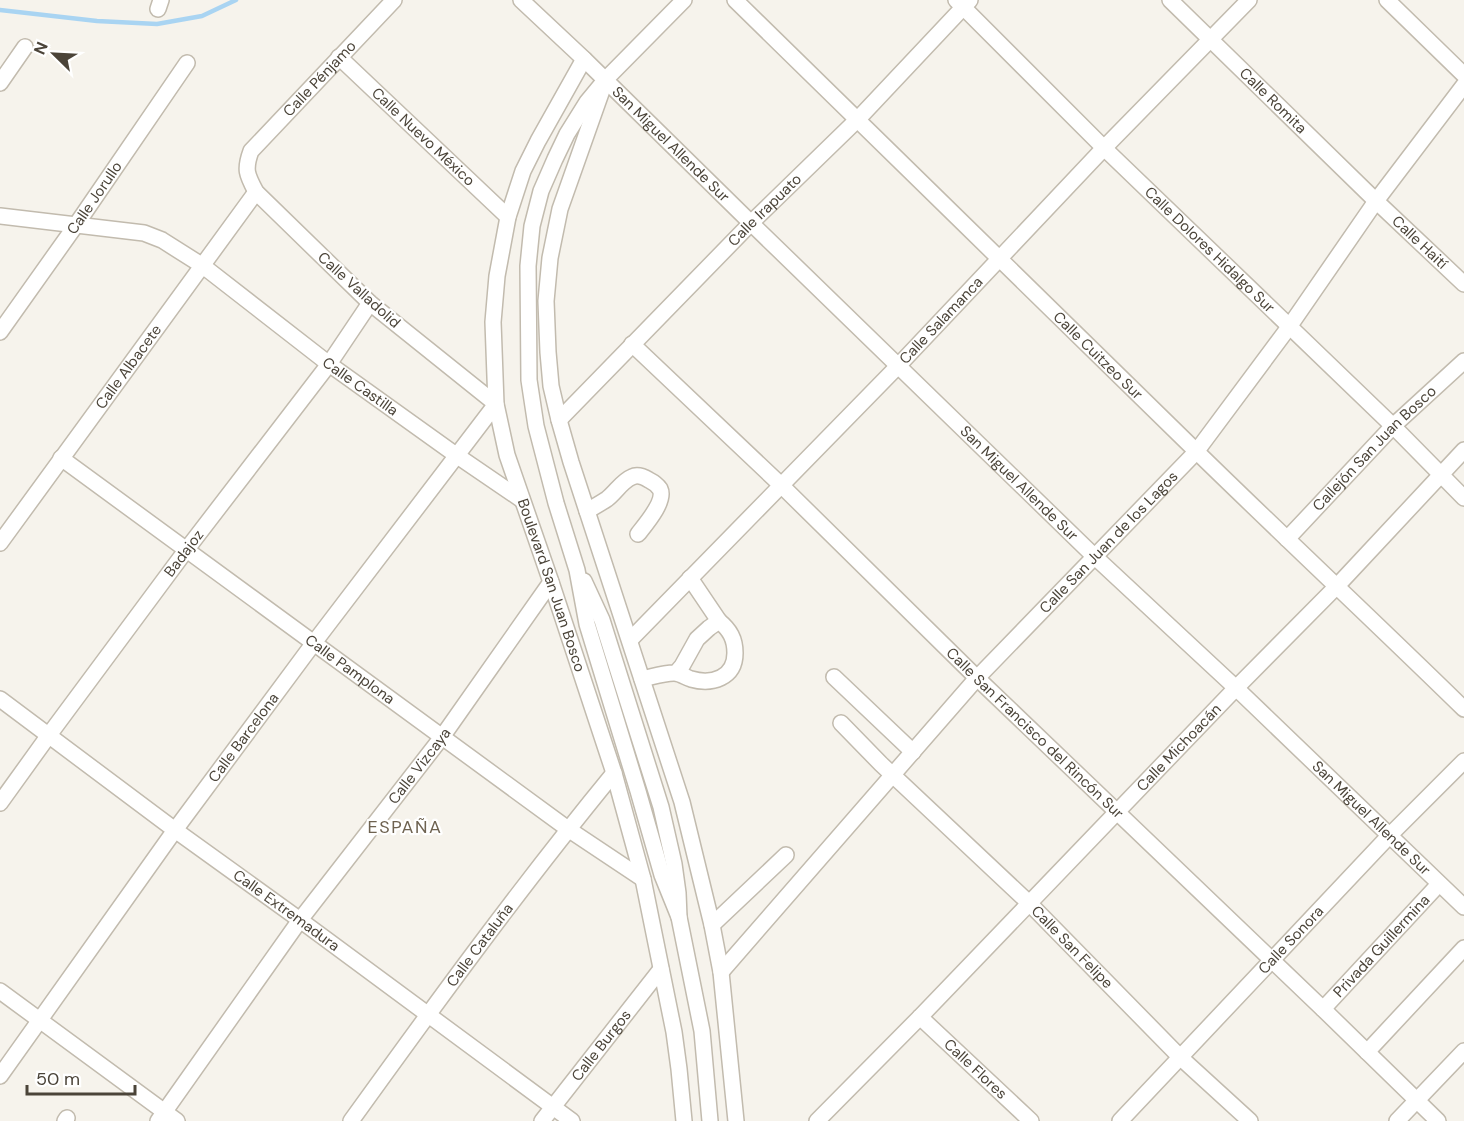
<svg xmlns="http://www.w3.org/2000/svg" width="1464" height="1121" viewBox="0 0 1464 1121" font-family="'DM Sans',sans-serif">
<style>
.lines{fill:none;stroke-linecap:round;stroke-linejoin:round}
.stream{stroke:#a9d4f2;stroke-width:4.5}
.minor-casing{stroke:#c2bbae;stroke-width:18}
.minor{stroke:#fff;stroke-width:15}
.labels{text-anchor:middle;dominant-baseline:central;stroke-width:4.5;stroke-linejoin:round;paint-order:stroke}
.street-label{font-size:15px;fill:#4b4439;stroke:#fff}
.quarter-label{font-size:18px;letter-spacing:1.5px;fill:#6e6250;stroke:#fff}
</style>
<rect width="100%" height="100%" fill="#f6f3ec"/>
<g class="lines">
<!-- stream -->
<path class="stream" d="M0,10L97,21L157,24L202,16L236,0"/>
<defs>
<g id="minor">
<path id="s1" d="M521,0L584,59L751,223L1094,556L1236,688L1464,907"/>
<path id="s2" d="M735,0C889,149 1041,301 1195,450C1284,537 1375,622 1464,709"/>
<path id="s3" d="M956,0L1104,148L1393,426L1464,498"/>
<path id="s4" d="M1170,0L1376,201L1464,284"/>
<path d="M1387,0L1464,75"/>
<path d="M158,9L161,0"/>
<path id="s5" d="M339,57L508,217"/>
<path id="s6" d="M584,59L538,141L523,171L508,217L497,276L493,322L496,404L507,455L551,582L614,773L643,879L674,1032L679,1069L684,1121"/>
<path d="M606,79L560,209L550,258L546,301L548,352L551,386L559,420L571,462L682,802L712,925L721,972L736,1121"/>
<path d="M0,83L25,47"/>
<path id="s7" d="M0,216L144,233L162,240L203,266L329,364L456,455L522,500"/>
<path id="s8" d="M0,332L76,225L187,63"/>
<path id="s9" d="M632,344L782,486L977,678L1323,1009L1438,1121"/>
<path id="s10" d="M559,420L751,223L858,119L970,0"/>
<path id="s11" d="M61,458L568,829L643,879"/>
<path d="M587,511C594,507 601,503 607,499C616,492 622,481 632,477C638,474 644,477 649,480C653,482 658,486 660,489C666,501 645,525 638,534"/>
<path id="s12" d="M1287,539L1393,426L1464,361"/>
<path id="s13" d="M0,543L256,192"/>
<path d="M690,578L719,621"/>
<path d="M584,581L602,620L661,807L674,864L678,893L679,917L702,1031L710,1121"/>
<path id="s14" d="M630,640L898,366L1104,148L1249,0"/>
<path d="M834,677L913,752"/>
<path d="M642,679C652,677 663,673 674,673C680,673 685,677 691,679C712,685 735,678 735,653C735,639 730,630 719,621L709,628L697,639L682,666L676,673"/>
<path id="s15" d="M0,699L175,830L300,920L572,1121"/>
<path id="s16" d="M841,723L881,764L1029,903L1181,1058L1250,1121"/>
<path id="s17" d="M0,803L49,735L187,549L329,364L370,303"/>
<path d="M679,917L662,875L638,791L587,624L577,570L556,503L536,426L529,380L528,266L532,226L541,191L555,159L567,134L587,102L606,79L684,0"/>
<path d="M712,925L786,855"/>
<path id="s18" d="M721,972L977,678L1196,452L1289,327L1376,201L1464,85"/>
<path d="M0,991L177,1121"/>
<path id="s19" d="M1323,1009L1439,884"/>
<path id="s20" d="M920,1017L1031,1121"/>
<path d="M1367,1052L1464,948"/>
<path id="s21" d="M0,1076L175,830L313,644L496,404L370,303L256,192C247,175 244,170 251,151L394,0"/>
<path d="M65,1121L67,1118"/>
<path id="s22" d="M158,1121L300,920L442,737L551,582"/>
<path id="s23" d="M351,1121C436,1003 522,885 614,773"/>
<path id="s24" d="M542,1121L661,969"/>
<path id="s25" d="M817,1121L920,1017L1236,688L1337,586L1464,450"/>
<path id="s26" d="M1120,1121L1389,836L1464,761"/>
<path d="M1397,1121L1464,1051"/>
</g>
</defs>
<!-- minor casing -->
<use href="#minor" class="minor-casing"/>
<!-- minor -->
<use href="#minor" class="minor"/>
</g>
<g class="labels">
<!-- street labels -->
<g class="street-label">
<text stroke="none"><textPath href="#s21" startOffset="1299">Calle Pénjamo</textPath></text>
<text stroke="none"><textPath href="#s4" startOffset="144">Calle Romita</textPath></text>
<text stroke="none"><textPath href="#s5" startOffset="116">Calle Nuevo México</textPath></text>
<text stroke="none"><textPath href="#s1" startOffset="208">San Miguel Allende Sur</textPath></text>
<text stroke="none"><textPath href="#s8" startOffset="164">Calle Jorullo</textPath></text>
<text stroke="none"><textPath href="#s10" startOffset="294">Calle Irapuato</textPath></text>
<text stroke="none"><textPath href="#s4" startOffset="348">Calle Haití</textPath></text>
<text stroke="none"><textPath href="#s3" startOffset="356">Calle Dolores Hidalgo Sur</textPath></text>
<text transform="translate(359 290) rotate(42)">Calle Valladolid</text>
<text stroke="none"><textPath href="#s14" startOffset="446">Calle Salamanca</textPath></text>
<text stroke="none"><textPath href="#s2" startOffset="508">Calle Cuitzeo Sur</textPath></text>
<text stroke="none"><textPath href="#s13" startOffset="218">Calle Albacete</textPath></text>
<text stroke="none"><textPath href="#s7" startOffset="411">Calle Castilla</textPath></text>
<text stroke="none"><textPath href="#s12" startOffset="126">Callejón San Juan Bosco</textPath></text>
<text stroke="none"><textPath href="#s1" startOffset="694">San Miguel Allende Sur</textPath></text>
<text stroke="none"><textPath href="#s18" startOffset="579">Calle San Juan de los Lagos</textPath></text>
<text stroke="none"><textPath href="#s17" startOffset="310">Badajoz</textPath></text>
<text stroke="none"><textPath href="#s6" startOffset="554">Boulevard San Juan Bosco</textPath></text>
<text stroke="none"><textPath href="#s11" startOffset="358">Calle Pamplona</textPath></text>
<text stroke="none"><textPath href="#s9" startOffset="560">Calle San Francisco del Rincón Sur</textPath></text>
<text stroke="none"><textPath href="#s21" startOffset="417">Calle Barcelona</textPath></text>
<text stroke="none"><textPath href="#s25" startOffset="520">Calle Michoacán</textPath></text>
<text stroke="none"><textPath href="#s22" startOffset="441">Calle Vizcaya</textPath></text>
<text stroke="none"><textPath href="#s1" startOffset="1180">San Miguel Allende Sur</textPath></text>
<text stroke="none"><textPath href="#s15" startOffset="356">Calle Extremadura</textPath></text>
<text stroke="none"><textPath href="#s26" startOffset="249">Calle Sonora</textPath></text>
<text stroke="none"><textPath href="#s23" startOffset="218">Calle Cataluña</textPath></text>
<text stroke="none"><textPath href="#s16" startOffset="322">Calle San Felipe</textPath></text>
<text stroke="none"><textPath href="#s19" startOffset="86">Privada Guillermina</textPath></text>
<text stroke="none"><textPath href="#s24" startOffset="96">Calle Burgos</textPath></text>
<text stroke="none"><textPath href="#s20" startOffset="76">Calle Flores</textPath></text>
</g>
<!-- quarter labels -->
<g class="quarter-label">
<text x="405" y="827">ESPAÑA</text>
</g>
</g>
<!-- north arrow -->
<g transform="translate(54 54) rotate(294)" stroke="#ffffff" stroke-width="4.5" paint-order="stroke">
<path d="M0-4.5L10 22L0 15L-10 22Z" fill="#4b4439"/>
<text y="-9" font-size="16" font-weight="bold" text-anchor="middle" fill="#4b4439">N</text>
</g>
<!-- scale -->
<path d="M27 1085v9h108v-9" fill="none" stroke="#4b4439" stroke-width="3"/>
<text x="36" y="1085" font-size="18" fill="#4b4439" stroke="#ffffff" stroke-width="4.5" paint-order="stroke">50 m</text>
</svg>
